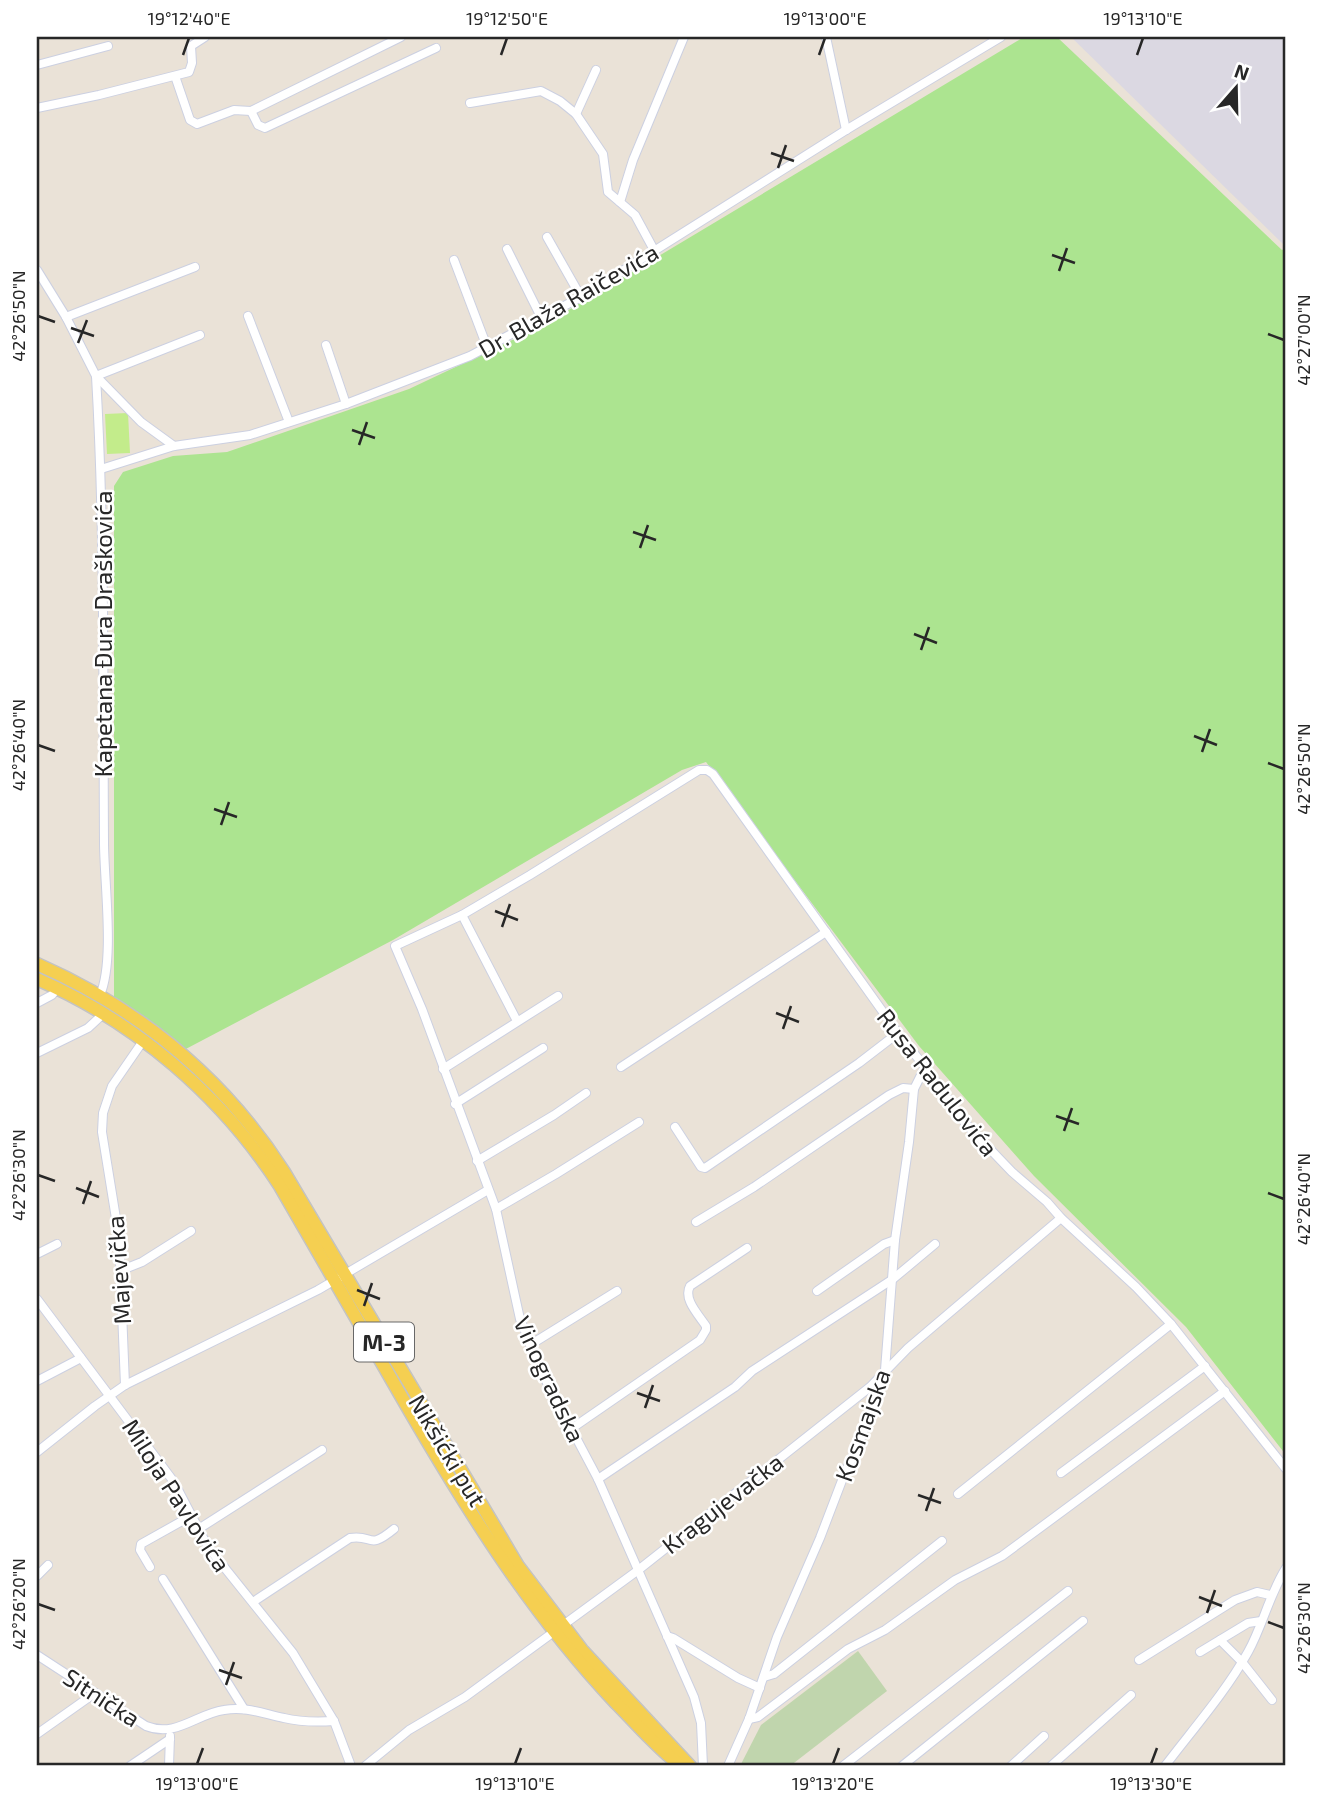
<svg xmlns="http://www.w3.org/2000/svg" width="1323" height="1803" viewBox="0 0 1323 1803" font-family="'Exo 2',sans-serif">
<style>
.industrial{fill:#dbd8e2}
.green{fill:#ace490}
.cemetery{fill:#c0d5ad}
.pitch{fill:#c3ec8b}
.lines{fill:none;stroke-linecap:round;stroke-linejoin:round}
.minor-casing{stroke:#ccd0e1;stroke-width:10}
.primary-casing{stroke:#c3c3c3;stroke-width:15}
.minor{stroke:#fff;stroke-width:8}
.primary{stroke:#f5cf51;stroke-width:12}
.ticks{fill:none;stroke:#272727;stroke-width:2.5}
.labels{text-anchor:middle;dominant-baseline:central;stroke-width:5;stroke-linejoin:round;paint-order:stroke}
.shield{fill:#fff;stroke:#686868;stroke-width:2}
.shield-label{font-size:23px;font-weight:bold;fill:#272727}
.street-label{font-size:24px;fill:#272727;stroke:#fff}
.neatline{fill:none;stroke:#272727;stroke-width:2.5}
.ticks-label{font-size:18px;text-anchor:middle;fill:#272727}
</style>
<rect width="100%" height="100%" fill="#eae2d7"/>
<!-- industrial -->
<path class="industrial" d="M1071,37H1286V242L1283,244Z"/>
<!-- green -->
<path class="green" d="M1024,37H1057L1282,250L1286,248V1455L1186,1327L1034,1176L919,1046L706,762L682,770L393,940L182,1051L114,1007V486L123,472L173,456L227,452L409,389L542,326Z"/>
<!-- cemetery -->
<path class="cemetery" d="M858,1651L887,1691L790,1766H740L761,1725Z"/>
<!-- pitch -->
<path class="pitch" d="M128,413L130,453L107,454L105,414Z"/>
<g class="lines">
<defs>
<g id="minor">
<path d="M826,37L846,130"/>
<path d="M37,65L108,46"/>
<path d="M175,76L190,120L197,124L234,110L251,111L401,37"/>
<path d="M470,103L541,91L560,101L576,114L603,154L608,192L635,215L654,250"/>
<path d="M37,108L99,95L189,72L192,63L191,46L205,37"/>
<path d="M251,111L258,125L265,128L436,48"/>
<path d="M576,114L596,70"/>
<path d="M620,202L633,160L684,37"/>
<path d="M547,237L581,297"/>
<path d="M507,249L542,319"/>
<path d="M454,260L487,347"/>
<path d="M37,270L66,317L96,376L141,422L174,446"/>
<path d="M248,316L289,422"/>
<path d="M66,317L195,267"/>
<path d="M326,345L346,404"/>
<path d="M96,376C105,531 103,687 104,842C104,882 115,961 100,995"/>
<path d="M96,376L200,335"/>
<path d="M101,469L174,446L250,435L346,404L470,356L581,297L846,130L1001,37"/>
<path d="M462,915L517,1021"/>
<path d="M37,1003L52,995L57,989"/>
<path d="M37,1053L88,1028L102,1015"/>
<path d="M621,1067L826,932"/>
<path d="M443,1069L558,996"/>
<path d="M455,1104L543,1048"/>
<path d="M675,1127L701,1167L705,1168L859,1063L898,1033"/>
<path d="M477,1161L554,1115L586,1093"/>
<path d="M496,1209L556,1174L639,1122"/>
<path d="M696,1222L754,1187L889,1095L903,1088L914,1089"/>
<path d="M37,1254L57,1244"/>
<path d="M122,1270L142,1262L191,1231"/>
<path d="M817,1291L884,1244L895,1240"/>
<path d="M37,1299L174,1482L208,1547L293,1653L334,1721L351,1766"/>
<path d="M530,1345L617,1291"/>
<path d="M37,1381L81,1358"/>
<path d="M125,1385L119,1237L102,1132L103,1113L112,1086L143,1041"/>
<path d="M571,1429L700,1340L706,1330V1326C698,1314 683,1299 690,1286L747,1248"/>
<path d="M37,1452L95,1406L125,1385L318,1290L488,1190"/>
<path d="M1061,1473L1205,1366"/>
<path d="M598,1479L735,1387L752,1371L893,1279L935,1244"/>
<path d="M958,1494L1171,1324"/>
<path d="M197,1530L322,1450"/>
<path d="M150,1567L140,1550L141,1544L191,1516"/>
<path d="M37,1576L48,1565"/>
<path d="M163,1579L244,1709"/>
<path d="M253,1602L350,1538C374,1534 367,1551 394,1529"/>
<path d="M667,1636L673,1638L738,1678L760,1688"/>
<path d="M1220,1640L1242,1662L1272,1700"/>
<path d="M1200,1652L1248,1623L1261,1621"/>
<path d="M37,1655L146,1726C176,1738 196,1714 224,1710C246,1706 264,1714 284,1718C300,1722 317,1722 334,1721"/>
<path d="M1139,1660L1235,1600L1257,1592L1270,1595"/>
<path d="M764,1677L774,1674L942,1541"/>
<path d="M749,1719L758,1717L848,1649L885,1630L955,1580L1002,1556L1225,1391"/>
<path d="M37,1734L95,1693"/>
<path d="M130,1766L170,1739"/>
<path d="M169,1766L170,1736"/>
<path d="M365,1766L409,1730L465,1697L637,1571L870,1387L908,1348L1061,1218"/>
<path d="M703,1766L701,1723L694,1697L598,1479L545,1379L520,1319L496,1209L422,1009L395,946L462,915L530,875L699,770H707L713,774L898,1033L932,1076L965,1123L1012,1172L1047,1202L1061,1218L1136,1287L1171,1324L1286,1469"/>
<path d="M728,1766L749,1719L777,1637L820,1538L846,1470L858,1446L885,1370L895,1240L909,1142L914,1089L925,1067"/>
<path d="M843,1766L1068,1591"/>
<path d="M902,1766L1083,1621"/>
<path d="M1011,1766L1044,1736"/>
<path d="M1051,1766L1131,1695"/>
<path d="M1165,1766C1193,1729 1225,1693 1248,1652C1263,1625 1269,1595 1286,1568"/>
</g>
<g id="primary">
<path d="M37,964C139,1009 223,1077 284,1172L518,1566L582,1650L690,1766"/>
<path d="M37,979C136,1022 222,1096 280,1186C323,1260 365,1334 408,1408C469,1513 532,1614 616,1703C637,1724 657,1748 681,1766"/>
</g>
</defs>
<!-- minor casing -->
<use href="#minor" class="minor-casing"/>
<!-- primary casing -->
<use href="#primary" class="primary-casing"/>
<!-- minor -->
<use href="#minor" class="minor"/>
<!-- primary -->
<use href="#primary" class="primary"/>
</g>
<!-- ticks -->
<path class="ticks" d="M183,55L189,38M501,55L507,38M819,55L825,38M1137,55L1143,38M771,153L794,161M778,168L786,145M1052,255L1075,263M1059,271L1067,248M38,316L55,322M71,328L94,336M1268,334L1284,340M78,343L87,320M352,430L375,438M359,445L367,422M633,532L656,540M640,548L648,525M914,634L937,643M921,650L929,627M1194,736L1217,745M38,745L55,751M1202,752L1210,729M1268,763L1284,769M214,809L237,817M221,825L229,802M495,911L518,920M502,927L510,904M776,1013L799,1022M783,1029L791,1006M1056,1116L1079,1124M1064,1131L1072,1108M38,1175L55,1181M76,1188L99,1197M1268,1193L1284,1199M83,1204L91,1181M357,1290L380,1299M364,1306L372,1283M637,1393L660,1401M645,1408L653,1385M918,1495L941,1503M926,1511L934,1488M1199,1597L1222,1606M38,1604L55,1610M1207,1613L1215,1590M1268,1622L1284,1628M219,1670L242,1678M226,1685L234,1662M197,1764L203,1748M515,1764L521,1748M833,1764L839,1748M1151,1764L1157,1748"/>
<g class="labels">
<!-- shield labels -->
<rect class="shield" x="354" y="1322.5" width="60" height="39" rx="5"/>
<g class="shield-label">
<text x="384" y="1342">M-3</text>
</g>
<!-- street labels -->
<g class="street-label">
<text transform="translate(568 300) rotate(-30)">Dr. Blaža Raičevića</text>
<text transform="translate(102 634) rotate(-90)">Kapetana Đura Draškovića</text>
<text transform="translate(938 1082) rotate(52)">Rusa Radulovića</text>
<text transform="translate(118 1270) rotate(-94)">Majevička</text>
<text transform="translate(550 1379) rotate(65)">Vinogradska</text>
<text transform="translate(862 1425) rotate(-70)">Kosmajska</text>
<text transform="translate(448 1450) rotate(59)">Nikšićki put</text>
<text transform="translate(177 1495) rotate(57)">Miloja Pavlovića</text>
<text transform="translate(722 1503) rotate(-38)">Kragujevačka</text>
<text transform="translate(102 1697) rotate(33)">Sitnička</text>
</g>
</g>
<!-- border -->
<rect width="1323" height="1803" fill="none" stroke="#ffffff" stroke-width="77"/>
<!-- north arrow -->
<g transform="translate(1236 88) rotate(20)" stroke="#ffffff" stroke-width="5" paint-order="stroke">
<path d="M0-5L12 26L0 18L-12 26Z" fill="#272727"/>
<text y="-10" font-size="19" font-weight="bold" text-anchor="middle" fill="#272727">N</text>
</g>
<rect x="38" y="38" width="1246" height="1726" class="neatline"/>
<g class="ticks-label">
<text x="189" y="25">19°12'40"E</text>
<text x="507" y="25">19°12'50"E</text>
<text x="825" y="25">19°13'00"E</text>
<text x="1143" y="25">19°13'10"E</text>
<text transform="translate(19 316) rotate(-90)" y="6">42°26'50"N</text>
<text transform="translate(1304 340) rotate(-90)" y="6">42°27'00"N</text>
<text transform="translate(19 745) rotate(-90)" y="6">42°26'40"N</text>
<text transform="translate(1304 769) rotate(-90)" y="6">42°26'50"N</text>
<text transform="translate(19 1175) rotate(-90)" y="6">42°26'30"N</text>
<text transform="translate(1304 1199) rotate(-90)" y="6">42°26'40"N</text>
<text transform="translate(19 1604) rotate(-90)" y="6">42°26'20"N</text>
<text transform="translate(1304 1628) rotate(-90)" y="6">42°26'30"N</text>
<text x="197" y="1790">19°13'00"E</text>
<text x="515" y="1790">19°13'10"E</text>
<text x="833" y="1790">19°13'20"E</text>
<text x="1151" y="1790">19°13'30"E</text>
</g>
</svg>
